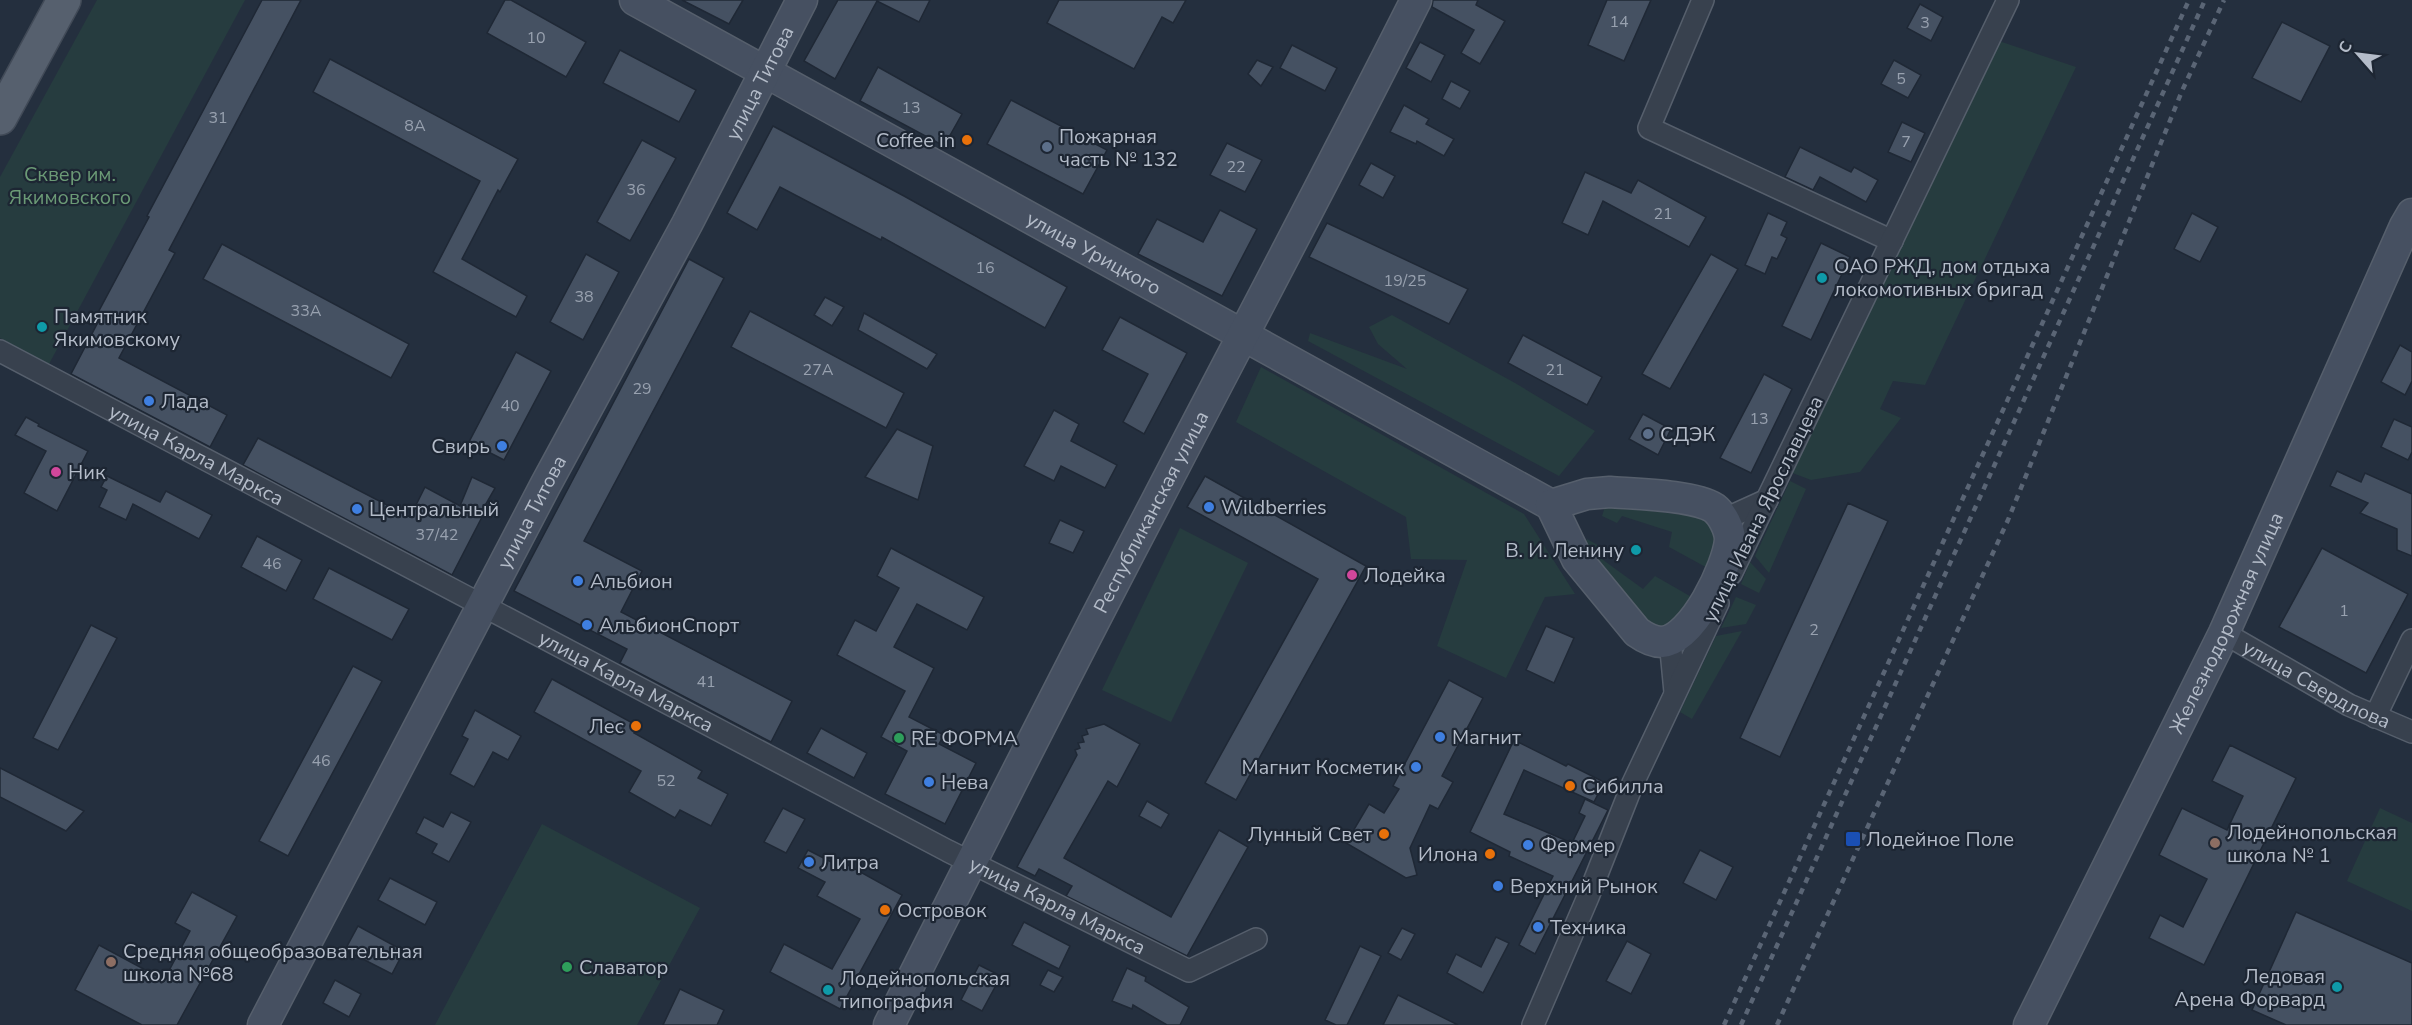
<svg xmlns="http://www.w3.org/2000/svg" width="2412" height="1025" viewBox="0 0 2412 1025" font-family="'Nunito Sans',sans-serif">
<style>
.green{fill:#263c3f}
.building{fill:#455162;stroke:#1f2835;stroke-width:1.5}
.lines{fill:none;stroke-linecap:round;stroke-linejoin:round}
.street-casing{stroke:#565f6c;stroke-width:24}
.secondary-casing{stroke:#565f6c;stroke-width:33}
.primary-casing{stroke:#414a57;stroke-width:36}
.street{stroke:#38414e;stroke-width:21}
.secondary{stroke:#465061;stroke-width:30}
.primary{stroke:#56606e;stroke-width:33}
.rail{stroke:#5a6575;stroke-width:4.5;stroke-dasharray:6 6;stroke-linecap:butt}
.food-dot{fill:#e8710a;stroke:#1d2633;stroke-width:2}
.service-dot{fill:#5c6f8a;stroke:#1d2633;stroke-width:2}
.culture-dot{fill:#0f9aa8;stroke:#1d2633;stroke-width:2}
.shop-dot{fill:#3f7fe0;stroke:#1d2633;stroke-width:2}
.hotel-dot{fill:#d1479c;stroke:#1d2633;stroke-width:2}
.leisure-dot{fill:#2e9e5b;stroke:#1d2633;stroke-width:2}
.transit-dot{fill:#1a4fb4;stroke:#1d2633;stroke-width:2}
.education-dot{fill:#8d6e63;stroke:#1d2633;stroke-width:2}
.labels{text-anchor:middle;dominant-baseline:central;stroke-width:4.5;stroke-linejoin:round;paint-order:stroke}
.number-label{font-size:16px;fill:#98a1af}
.street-label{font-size:20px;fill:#b4bcc9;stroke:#1d2633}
.poi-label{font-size:20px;fill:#b4bcc9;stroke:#1d2633;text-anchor:start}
.park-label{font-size:20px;fill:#6b9a76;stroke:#1d2633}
</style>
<rect width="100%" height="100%" fill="#242f3e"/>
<!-- green -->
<g class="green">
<path d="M97,0H245L49,364L0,338V177Z"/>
<path d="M1990,38L2076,67L1925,385L1893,381L1880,409L1901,418L1860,472L1811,480L1782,469Z"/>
<path d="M1392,315L1515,383L1595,431L1559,476L1308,341L1310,333L1407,369L1378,344L1369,327Z"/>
<path d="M1261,367L1524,514L1575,594L1545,597L1506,678L1437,646L1467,560L1411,559L1406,517L1236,422Z"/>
<path d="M1790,481L1806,489L1769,573L1755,556Z"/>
<path d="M1613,506L1699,517L1713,524L1717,535L1713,571L1669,547L1672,532L1622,516L1617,523L1602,516L1605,507Z"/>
<path d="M1180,528L1248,563L1171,722L1102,690Z"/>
<path d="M1587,539L1601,547L1599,557L1643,589L1655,576L1695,599L1666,628L1657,627L1646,622L1582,548Z"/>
<path d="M1750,562L1766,579L1759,593L1741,584Z"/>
<path d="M1736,597L1756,605L1746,624L1721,628Z"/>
<path d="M1742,631L1692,719L1680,712L1716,636Z"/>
<path d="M2380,808L2412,823V911L2347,881Z"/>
<path d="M542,824L700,908L637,1025H435Z"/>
</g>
<!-- building -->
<g class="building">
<path d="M262,0H301L169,250L175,253L119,358L227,415L210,447L71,374L97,324L93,322L149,217L147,216Z"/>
<path d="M505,0H511L586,42L566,77L487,33Z"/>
<path d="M682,0H743L729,24Z"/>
<path d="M838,0H930L919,22L877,1L835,79L804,61Z"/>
<path d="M1059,0H1186L1173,23L1162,17L1134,69L1047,23Z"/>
<path d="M1433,0H1478L1476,5L1505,21L1480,64L1461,53L1474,30L1432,7Z"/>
<path d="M1607,0H1651L1624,61L1588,45Z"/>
<path d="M1920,4L1943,17L1931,41L1907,28Z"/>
<path d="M2282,22L2330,46L2301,102L2252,78Z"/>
<path d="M1420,42L1445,55L1431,82L1406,68Z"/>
<path d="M1292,45L1337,68L1325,91L1280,68Z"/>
<path d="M620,50L696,90L679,122L603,83Z"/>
<path d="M330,59L518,159L500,192L498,190L462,259L527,296L516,317L433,272L480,181L313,92Z"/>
<path d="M1257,60L1273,67L1261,86L1248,74Z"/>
<path d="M1894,60L1921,75L1908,98L1881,84Z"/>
<path d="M878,67L962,114L944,146L860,101Z"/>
<path d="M1451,81L1470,91L1460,109L1442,99Z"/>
<path d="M1011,100L1107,150L1083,194L987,144Z"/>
<path d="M1404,105L1429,119L1426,124L1454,139L1444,156L1417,141L1416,144L1390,132Z"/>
<path d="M1902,122L1925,133L1911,162L1888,152Z"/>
<path d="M773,126L904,196L1067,287L1045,328L882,237L881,240L780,187L757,230L727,213Z"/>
<path d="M642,140L676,158L630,241L597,222Z"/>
<path d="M1227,143L1262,160L1245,192L1210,175Z"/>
<path d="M1800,147L1851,172L1854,167L1878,180L1866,202L1820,177L1813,190L1785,177Z"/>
<path d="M1371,163L1395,176L1383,198L1359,185Z"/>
<path d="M1585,172L1631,193L1638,180L1706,217L1689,247L1603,201L1588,235L1562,223Z"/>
<path d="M1220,210L1257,229L1222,296L1138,254L1157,219L1203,242Z"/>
<path d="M1768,213L1787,222L1781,235L1787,238L1777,259L1772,257L1765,274L1745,265Z"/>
<path d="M2192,213L2218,227L2200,262L2174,249Z"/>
<path d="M1327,223L1468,289L1449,324L1309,257Z"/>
<path d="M1821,243L1850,257L1811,340L1782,326Z"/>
<path d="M222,244L409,344L391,378L203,279Z"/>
<path d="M586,254L619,272L583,340L550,322Z"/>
<path d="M1711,254L1738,269L1670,389L1642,374Z"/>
<path d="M689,259L724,278L584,541L642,571L621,612L792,701L771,742L620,663L627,649L514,591Z"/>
<path d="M825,297L844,307L832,326L814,315Z"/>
<path d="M750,311L904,393L886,428L731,347Z"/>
<path d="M864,313L937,354L927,369L858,330Z"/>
<path d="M1120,317L1187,353L1144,434L1123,422L1148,374L1102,350Z"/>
<path d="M1523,335L1602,377L1587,405L1508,363Z"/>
<path d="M2400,345L2412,352V381L2405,395L2381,382Z"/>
<path d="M516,352L551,371L504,460L469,442Z"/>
<path d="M1764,374L1792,389L1751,473L1720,458Z"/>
<path d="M1054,410L1079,424L1071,441L1117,465L1105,488L1061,466L1054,481L1024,466Z"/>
<path d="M1643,414L1671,429L1658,455L1629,439Z"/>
<path d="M26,417L39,424L38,426L88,451L57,511L24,493L46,451L15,435Z"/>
<path d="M2394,419L2412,427V452L2408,460L2381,447Z"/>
<path d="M897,429L933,446L918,500L865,477Z"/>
<path d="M258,438L410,517L425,487L460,506L472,477L495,488L479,516L482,517L452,575L243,465Z"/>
<path d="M2337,471L2361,482L2365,473L2412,494V556L2397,550V529L2360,513L2368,503L2330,486Z"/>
<path d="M107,476L160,502L166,491L212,515L199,539L133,504L126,520L99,507L107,490L101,487Z"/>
<path d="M1205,476L1366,566L1236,800L1205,783L1318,579L1187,507Z"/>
<path d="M1848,503L1888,521L1780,757L1740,738Z"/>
<path d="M1060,520L1084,531L1073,553L1049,543Z"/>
<path d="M257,536L302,560L286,591L241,567Z"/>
<path d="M891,548L984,597L967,630L917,604L894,647L934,668L909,717L944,735L939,744L976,763L945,824L885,794L907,751L881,737L905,691L837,655L855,620L876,631L899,588L877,576Z"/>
<path d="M2322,548L2408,594L2366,673L2279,627Z"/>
<path d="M329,568L409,609L392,640L313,599Z"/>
<path d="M91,625L117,638L58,750L33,738Z"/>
<path d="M1546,626L1574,638L1554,683L1526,670Z"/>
<path d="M353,666L382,681L288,856L259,841Z"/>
<path d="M552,679L638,726L634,733L702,771L698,778L728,794L711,826L680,810L675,818L629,792L641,771L534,712Z"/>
<path d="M1449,680L1483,698L1442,776L1453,782L1438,809L1430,805L1410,848L1417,875L1406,878L1346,843L1369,804L1384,813L1399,789L1393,786Z"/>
<path d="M475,710L521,736L508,760L493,752L474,787L450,774L468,739L462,736Z"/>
<path d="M1104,724L1140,744L1117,787L1108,781L1064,858L1171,917L1219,830L1248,847L1187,956L1066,896L1072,886L1039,869L1035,876L1017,867L1077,755L1075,750L1080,748L1078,743L1084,742L1082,736L1088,734L1086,729Z"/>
<path d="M821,728L867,753L854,778L807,753Z"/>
<path d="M1514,740L1566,766L1568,764L1604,782L1594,802L1524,770L1504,814L1572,843L1585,816L1579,813L1585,799L1608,810L1535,954L1519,945L1553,876L1509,856L1510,852L1470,832Z"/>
<path d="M2230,745L2296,778L2204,965L2149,938L2160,915L2183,927L2207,879L2159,855L2182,808L2227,830L2243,796L2212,781Z"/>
<path d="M0,768L84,811L66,831L0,797Z"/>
<path d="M1147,801L1169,814L1161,828L1139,816Z"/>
<path d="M783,808L805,819L786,853L764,842Z"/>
<path d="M451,812L471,822L449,862L432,853L437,844L416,833L424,817L443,827Z"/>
<path d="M808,850L835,864L837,859L902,895L840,1009L770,972L784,944L832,969L860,919L817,896L825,882L798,868Z"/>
<path d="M1700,850L1733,867L1716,900L1683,883Z"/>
<path d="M390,878L437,902L425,925L378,900Z"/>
<path d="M192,892L237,916L177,1025H142L75,990L99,945L164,980L190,931L175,923Z"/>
<path d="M2296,912L2412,963V1025H2286L2252,1010Z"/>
<path d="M1024,922L1070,946L1059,969L1012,945Z"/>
<path d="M358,926L404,951L392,974L345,950Z"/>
<path d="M1402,928L1415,934L1401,960L1388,953Z"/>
<path d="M1496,937L1509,943L1483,993L1447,973L1456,954L1481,967Z"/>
<path d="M1627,941L1651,954L1631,994L1606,981Z"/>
<path d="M1360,946L1381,956L1347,1025H1336L1325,1020Z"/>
<path d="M979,965L1001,976L982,1011L961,1000Z"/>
<path d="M1127,968L1146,977L1145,981L1189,1007L1180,1025H1167L1133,1005L1132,1009L1112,1001Z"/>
<path d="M1048,970L1063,977L1054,992L1040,985Z"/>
<path d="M335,980L361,994L349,1017L323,1003Z"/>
<path d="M680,989L724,1010L717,1025H663Z"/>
<path d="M1398,995L1458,1025H1383Z"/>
</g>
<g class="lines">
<defs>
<g id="street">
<path d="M1703,0L1649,128L1892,241"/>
<path id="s1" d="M0,351L948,851L1189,971L1256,939"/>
<path d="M1723,520L1767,500"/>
<path d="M1731,574L2008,0"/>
<path id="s2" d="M2224,633L2349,705L2412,732"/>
<path d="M1670,640L1675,692"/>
<path d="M2375,717L2412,640"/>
<path d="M1533,1025L1588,897L1633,783L1718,603"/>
</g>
<g id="secondary">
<path id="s3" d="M635,0L1551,505"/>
<path d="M1610,492C1636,494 1694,495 1714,508C1722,514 1730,529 1730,540C1728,566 1693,640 1662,642C1653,642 1644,637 1637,632L1577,559L1551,505L1587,494Z"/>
<path id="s4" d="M263,1025L546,484L687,224L802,0"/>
<path id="s5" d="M889,1025C977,851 1064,677 1155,504C1242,336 1331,169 1416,0"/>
<path id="s6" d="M2029,1025L2224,633L2405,226L2412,214"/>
</g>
<path id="primary" d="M0,118L64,0"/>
</defs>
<!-- street casing -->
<use href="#street" class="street-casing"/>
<!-- secondary casing -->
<use href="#secondary" class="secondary-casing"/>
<!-- primary casing -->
<use href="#primary" class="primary-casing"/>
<!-- street -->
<use href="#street" class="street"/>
<!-- secondary -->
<use href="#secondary" class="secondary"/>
<!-- primary -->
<use href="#primary" class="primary"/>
<!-- rail -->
<g class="rail">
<path d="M1724,1025L2189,0"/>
<path d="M1741,1025L2205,0"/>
<path d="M1777,1025L2008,520L2182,91L2224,0"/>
</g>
</g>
<!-- markers -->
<g class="food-dot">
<circle cx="967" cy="140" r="6"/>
<circle cx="636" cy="726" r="6"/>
<circle cx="1570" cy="786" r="6"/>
<circle cx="1384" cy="834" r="6"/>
<circle cx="1490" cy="854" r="6"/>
<circle cx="885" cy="910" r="6"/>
</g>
<g class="service-dot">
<circle cx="1047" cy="147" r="6"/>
<circle cx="1648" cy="434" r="6"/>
</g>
<g class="culture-dot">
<circle cx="1822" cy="278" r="6"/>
<circle cx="42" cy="327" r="6"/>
<circle cx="1636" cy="550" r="6"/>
<circle cx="2337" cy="987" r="6"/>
<circle cx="828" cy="990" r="6"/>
</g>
<g class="shop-dot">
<circle cx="149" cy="401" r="6"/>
<circle cx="502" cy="446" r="6"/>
<circle cx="1209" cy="507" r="6"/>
<circle cx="357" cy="509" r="6"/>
<circle cx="578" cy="581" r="6"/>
<circle cx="587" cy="625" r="6"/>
<circle cx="1440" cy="737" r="6"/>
<circle cx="1416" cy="767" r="6"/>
<circle cx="929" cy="782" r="6"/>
<circle cx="1528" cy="845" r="6"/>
<circle cx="809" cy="862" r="6"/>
<circle cx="1498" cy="886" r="6"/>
<circle cx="1538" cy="927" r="6"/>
</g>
<g class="hotel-dot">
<circle cx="56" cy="472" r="6"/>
<circle cx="1352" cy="575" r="6"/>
</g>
<g class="leisure-dot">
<circle cx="899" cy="738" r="6"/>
<circle cx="567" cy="967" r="6"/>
</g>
<rect class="transit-dot" x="1845" y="831" width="16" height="16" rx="3"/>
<g class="education-dot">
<circle cx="2215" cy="843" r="6"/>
<circle cx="111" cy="962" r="6"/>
</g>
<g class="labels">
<!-- number labels -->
<g class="number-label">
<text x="1619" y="22">14</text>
<text x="1925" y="23">3</text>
<text x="536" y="38">10</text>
<text x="1901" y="79">5</text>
<text x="911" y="108">13</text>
<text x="218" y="118">31</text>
<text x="415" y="126">8А</text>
<text x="1906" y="142">7</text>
<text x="1236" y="167">22</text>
<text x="636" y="190">36</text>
<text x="1663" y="214">21</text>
<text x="985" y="268">16</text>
<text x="1405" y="281">19/25</text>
<text x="584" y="297">38</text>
<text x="306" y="311">33А</text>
<text x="818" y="370">27А</text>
<text x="1555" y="370">21</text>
<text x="642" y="389">29</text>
<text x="510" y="406">40</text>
<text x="1759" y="419">13</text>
<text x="437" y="535">37/42</text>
<text x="272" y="564">46</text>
<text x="2344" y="611">1</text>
<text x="1814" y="630">2</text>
<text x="706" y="682">41</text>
<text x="321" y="761">46</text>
<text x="666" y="781">52</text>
</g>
<!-- street labels -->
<g class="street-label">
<text stroke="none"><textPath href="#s4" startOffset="1065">улица Титова</textPath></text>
<text stroke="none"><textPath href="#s3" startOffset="524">улица Урицкого</textPath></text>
<text stroke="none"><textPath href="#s1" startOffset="222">улица Карла Маркса</textPath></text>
<text transform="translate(1763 509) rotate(-64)">улица Ивана Ярославцева</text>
<text stroke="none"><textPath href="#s4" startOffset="579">улица Титова</textPath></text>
<text stroke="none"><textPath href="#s5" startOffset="576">Республиканская улица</textPath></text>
<text stroke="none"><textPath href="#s6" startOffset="448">Железнодорожная улица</textPath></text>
<text stroke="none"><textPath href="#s1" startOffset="708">улица Карла Маркса</textPath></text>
<text stroke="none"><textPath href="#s2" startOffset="106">улица Свердлова</textPath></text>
<text stroke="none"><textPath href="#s1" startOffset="1194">улица Карла Маркса</textPath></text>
</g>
<!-- poi labels -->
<g class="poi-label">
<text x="1059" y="136">Пожарная<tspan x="1059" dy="23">часть № 132</tspan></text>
<text x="955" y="140" text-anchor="end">Coffee in</text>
<text x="1834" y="266">ОАО РЖД, дом отдыха<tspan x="1834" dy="23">локомотивных бригад</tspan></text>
<text x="54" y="316">Памятник<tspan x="54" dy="23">Якимовскому</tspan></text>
<text x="161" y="401">Лада</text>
<text x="1660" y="434">СДЭК</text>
<text x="490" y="446" text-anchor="end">Свирь</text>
<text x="68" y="472">Ник</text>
<text x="1221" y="507">Wildberries</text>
<text x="369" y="509">Центральный</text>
<text x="1624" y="550" text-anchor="end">В. И. Ленину</text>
<text x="1364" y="575">Лодейка</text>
<text x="590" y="581">Альбион</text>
<text x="599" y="625">АльбионСпорт</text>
<text x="624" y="726" text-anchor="end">Лес</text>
<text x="1452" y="737">Магнит</text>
<text x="911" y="738">RE ФОРМА</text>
<text x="1404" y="767" text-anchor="end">Магнит Косметик</text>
<text x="941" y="782">Нева</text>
<text x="1582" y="786">Сибилла</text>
<text x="2227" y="832">Лодейнопольская<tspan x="2227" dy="23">школа № 1</tspan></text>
<text x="1372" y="834" text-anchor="end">Лунный Свет</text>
<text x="1866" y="839">Лодейное Поле</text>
<text x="1540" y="845">Фермер</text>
<text x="1478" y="854" text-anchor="end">Илона</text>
<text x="821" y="862">Литра</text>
<text x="1510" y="886">Верхний Рынок</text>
<text x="897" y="910">Островок</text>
<text x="1550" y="927">Техника</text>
<text x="123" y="951">Средняя общеобразовательная<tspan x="123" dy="23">школа №68</tspan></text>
<text x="579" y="967">Славатор</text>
<text x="2325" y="976" text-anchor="end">Ледовая<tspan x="2325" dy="23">Арена Форвард</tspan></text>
<text x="840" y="978">Лодейнопольская<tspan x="840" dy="23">типография</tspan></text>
</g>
<!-- park labels -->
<g class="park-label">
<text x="70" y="174">Сквер им.<tspan x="70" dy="23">Якимовского</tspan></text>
</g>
</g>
<!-- north arrow -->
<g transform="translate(2358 54) rotate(298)" stroke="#1d2633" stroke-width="4.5" paint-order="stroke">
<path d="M0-4.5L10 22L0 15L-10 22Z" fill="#b4bcc9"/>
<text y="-9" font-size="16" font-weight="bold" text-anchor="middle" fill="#b4bcc9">С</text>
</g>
</svg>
